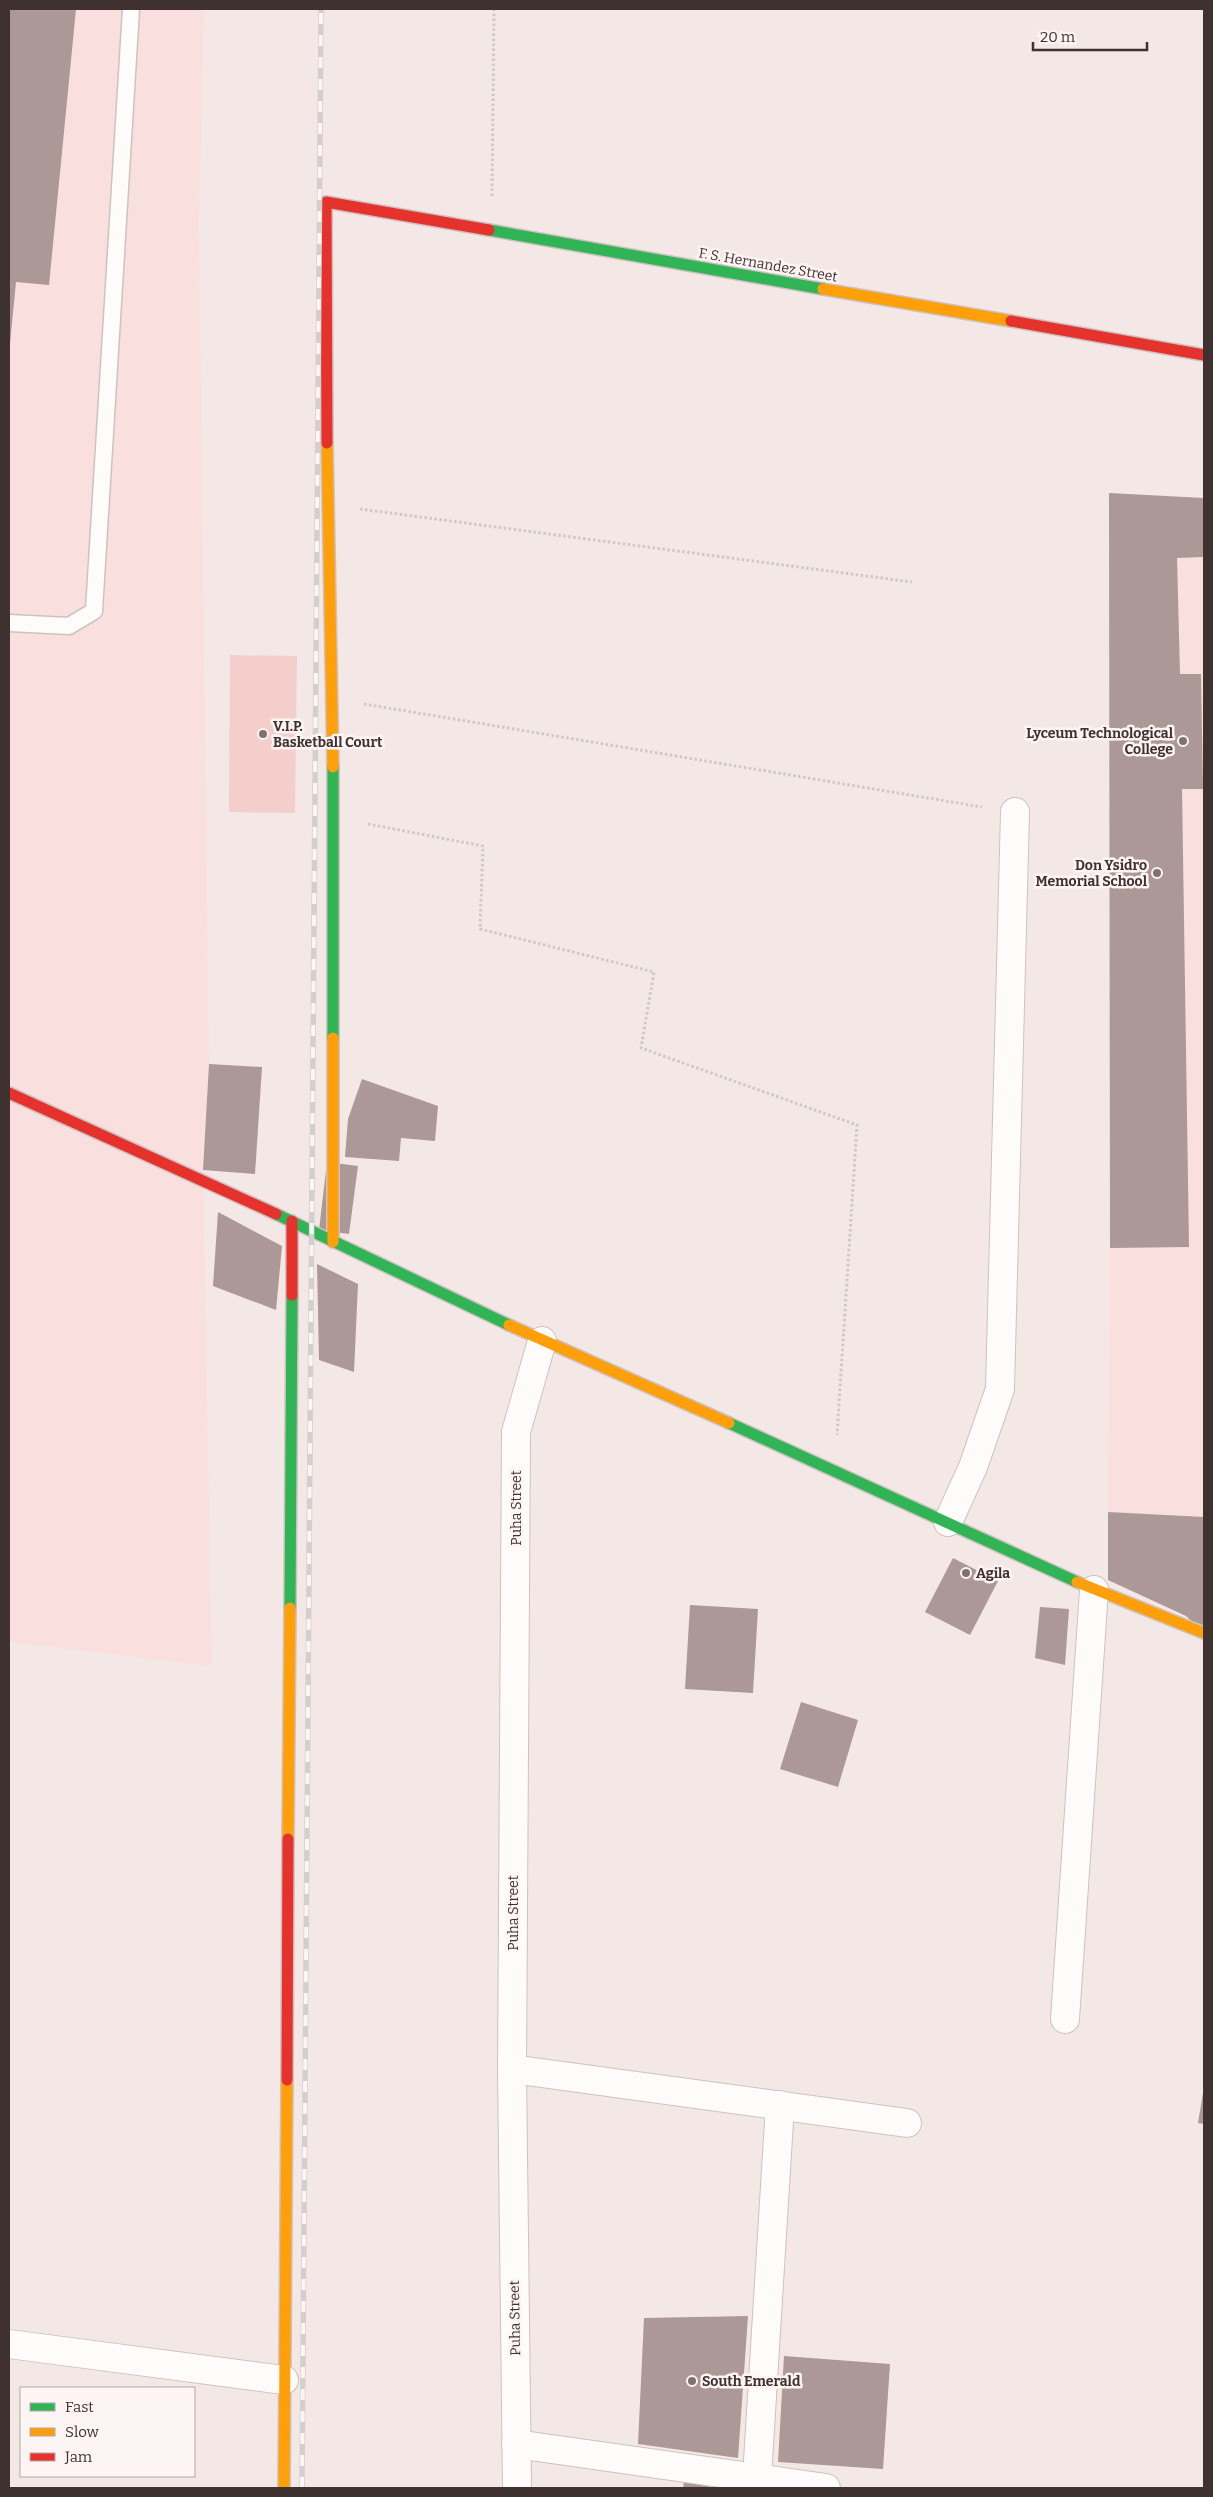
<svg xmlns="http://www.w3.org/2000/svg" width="1213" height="2497" viewBox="0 0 1213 2497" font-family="Bitter,serif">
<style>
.built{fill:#f9dfdd}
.green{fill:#f4ceca}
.building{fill:#ac9897}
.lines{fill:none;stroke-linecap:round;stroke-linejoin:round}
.lane-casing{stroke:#cec2c0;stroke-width:19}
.street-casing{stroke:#cec2c0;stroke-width:30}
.fast-casing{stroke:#cec2c0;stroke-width:14}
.slow-casing{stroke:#cec2c0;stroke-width:14}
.jam-casing{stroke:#cec2c0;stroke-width:14}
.path{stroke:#cec8c8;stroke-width:3;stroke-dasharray:2.5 2.5;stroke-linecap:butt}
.lane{stroke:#fdfcfb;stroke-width:16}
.street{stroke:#fdfcfb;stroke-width:28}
.fast{stroke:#30b455;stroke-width:11}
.slow{stroke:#ff9f0a;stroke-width:11}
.jam{stroke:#e5322d;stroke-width:11}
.rail-casing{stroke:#d4cfcf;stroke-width:5.5}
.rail{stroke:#fdf5f4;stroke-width:4;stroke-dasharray:11;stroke-linecap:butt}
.poi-dot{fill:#7e7170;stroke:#fdf5f4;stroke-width:2}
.labels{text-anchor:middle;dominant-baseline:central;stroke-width:5;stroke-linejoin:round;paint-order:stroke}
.street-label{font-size:14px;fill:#3f3130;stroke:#fdf5f4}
.poi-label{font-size:14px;font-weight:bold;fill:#3f3130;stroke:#fdf5f4;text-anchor:start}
</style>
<rect width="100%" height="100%" fill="#f4e8e7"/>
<!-- built -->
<g class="built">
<path d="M9,9H204L199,224L209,1064L203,1171L212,1666L9,1642Z"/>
<path d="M1109,493L1204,498V1517L1108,1512L1110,1248Z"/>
</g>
<!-- green -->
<path class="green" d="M230,655L297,656L295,813L229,812Z"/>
<!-- building -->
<g class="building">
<path d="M9,9H76L49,285L16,282L10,344Z"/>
<path d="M1109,493L1204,498V557L1177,558L1180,674H1201L1203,789H1182L1189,1247L1110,1248Z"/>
<path d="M209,1064L262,1067L255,1174L203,1170Z"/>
<path d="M362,1079L438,1106L435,1141L401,1138L399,1161L345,1157L348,1119Z"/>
<path d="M327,1162L358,1166L349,1234L319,1230Z"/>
<path d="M218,1212L282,1246L276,1310L213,1286Z"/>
<path d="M317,1264L358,1284L354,1372L319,1360Z"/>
<path d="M1108,1512L1204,1517V1633L1186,1616L1108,1580Z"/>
<path d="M953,1558L998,1581L970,1635L925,1612Z"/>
<path d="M690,1605L758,1609L753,1693L685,1689Z"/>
<path d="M1040,1607L1069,1609L1065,1665L1035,1658Z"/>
<path d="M801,1702L858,1720L838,1787L780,1769Z"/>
<path d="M1203,2093H1204V2124L1198,2123Z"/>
<path d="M748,2316L738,2458L638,2444L644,2318Z"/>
<path d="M784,2356L890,2364L883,2469L778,2462Z"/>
<path d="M684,2482L712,2487V2488H683Z"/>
</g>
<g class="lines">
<defs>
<path id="lane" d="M9,623L69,626L94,611L131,9"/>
<g id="street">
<path d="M948,1522L973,1467L1000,1389L1015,812"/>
<path d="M1065,2019L1094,1590"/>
<path d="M512,2069L907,2123"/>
<path d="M9,2344L284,2380"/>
<path d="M516,2444L826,2488"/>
<path d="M757,2477L780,2105"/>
<path d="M517,2488L512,2069L516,1432L542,1341"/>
</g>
<g id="fast">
<path d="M489,230L823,289"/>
<path d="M333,767V1038"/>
<path d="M276,1214L509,1325"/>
<path d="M729,1423L1077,1582"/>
<path d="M290,1608L292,1295"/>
</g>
<g id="slow">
<path d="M823,289L1011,321"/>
<path d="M327,443L333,767"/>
<path d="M333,1242V1038"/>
<path d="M509,1325L729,1423"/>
<path d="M1077,1582L1204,1633"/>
<path d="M288,1839L290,1608"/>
<path d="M284,2488L287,2080"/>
</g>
<g id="jam">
<path d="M1011,321L1204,355"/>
<path d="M327,443L326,202L489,230"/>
<path d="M9,1093L276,1214"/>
<path d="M292,1295V1221"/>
<path d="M287,2080L288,1839"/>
</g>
</defs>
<!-- lane casing -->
<use href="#lane" class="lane-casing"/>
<!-- street casing -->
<use href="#street" class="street-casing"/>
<!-- fast casing -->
<use href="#fast" class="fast-casing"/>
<!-- slow casing -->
<use href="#slow" class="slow-casing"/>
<!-- jam casing -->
<use href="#jam" class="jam-casing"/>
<!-- path -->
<g class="path">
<path d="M492,196L494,9"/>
<path d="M360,509L912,582"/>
<path d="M364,704L982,807"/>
<path d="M368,824L483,846L480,929L654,972L641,1048L857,1125L837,1435"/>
</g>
<!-- lane -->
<use href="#lane" class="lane"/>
<!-- street -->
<use href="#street" class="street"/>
<!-- fast -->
<use href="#fast" class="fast"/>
<!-- slow -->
<use href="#slow" class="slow"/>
<!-- jam -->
<use href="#jam" class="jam"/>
<defs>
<path id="rail" d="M302,2488L321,9"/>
</defs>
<!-- rail casing -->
<use href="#rail" class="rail-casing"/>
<!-- rail -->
<use href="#rail" class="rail"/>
</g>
<!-- markers -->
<g class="poi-dot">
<circle cx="263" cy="734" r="5"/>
<circle cx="1183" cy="741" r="5"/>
<circle cx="1157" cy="873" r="5"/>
<circle cx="966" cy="1573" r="5"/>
<circle cx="692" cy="2381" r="5"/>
</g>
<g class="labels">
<!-- street labels -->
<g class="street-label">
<text transform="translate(768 265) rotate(10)">F. S. Hernandez Street</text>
<text transform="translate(516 1508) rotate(-90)">Puha Street</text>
<text transform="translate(513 1913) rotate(-90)">Puha Street</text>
<text transform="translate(515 2318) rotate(-91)">Puha Street</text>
</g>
<!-- poi labels -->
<g class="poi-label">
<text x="273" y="726">V.I.P.<tspan x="273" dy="16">Basketball Court</tspan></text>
<text x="1173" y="733" text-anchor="end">Lyceum Technological<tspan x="1173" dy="16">College</tspan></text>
<text x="1147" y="865" text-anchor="end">Don Ysidro<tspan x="1147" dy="16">Memorial School</tspan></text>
<text x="976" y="1573">Agila</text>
<text x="702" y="2381">South Emerald</text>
</g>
</g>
<!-- border -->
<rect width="1213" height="2497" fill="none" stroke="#3f3130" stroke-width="20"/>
<!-- legend -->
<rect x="20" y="2387" width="175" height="90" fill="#fdf5f4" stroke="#b1a7a6"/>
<rect x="30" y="2403" width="25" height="8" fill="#30b455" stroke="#b1a7a6"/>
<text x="65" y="2412" font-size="15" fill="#3f3130">Fast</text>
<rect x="30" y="2428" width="25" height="8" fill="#ff9f0a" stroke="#b1a7a6"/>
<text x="65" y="2437" font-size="15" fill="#3f3130">Slow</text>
<rect x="30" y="2453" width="25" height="8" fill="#e5322d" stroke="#b1a7a6"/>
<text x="65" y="2462" font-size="15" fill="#3f3130">Jam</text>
<!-- scale -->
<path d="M1033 42v8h114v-8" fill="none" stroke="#3f3130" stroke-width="2.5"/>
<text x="1040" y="42" font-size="15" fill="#3f3130" stroke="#fdf5f4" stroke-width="4" paint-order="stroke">20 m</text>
</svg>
